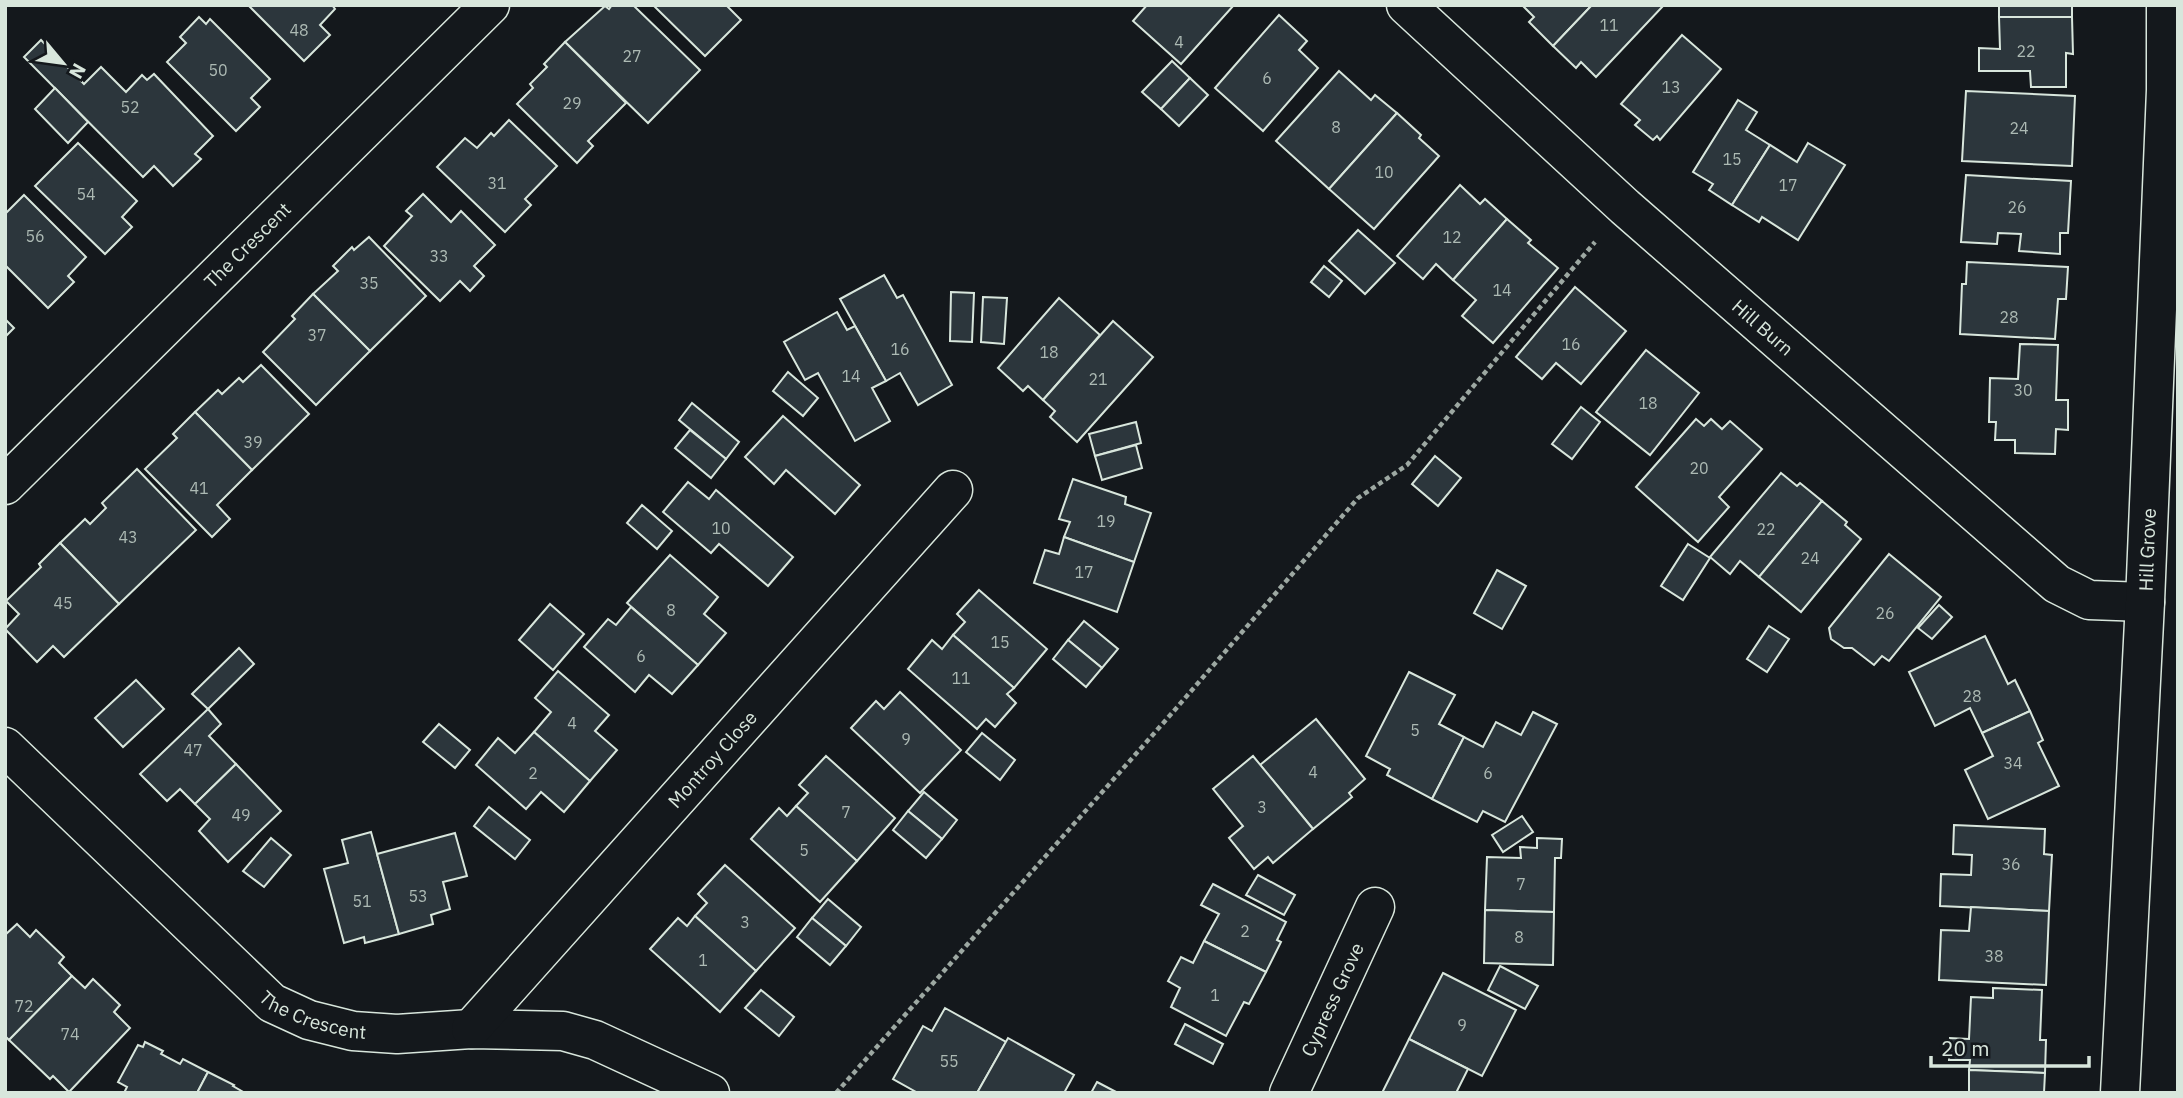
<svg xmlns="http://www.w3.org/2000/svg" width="2183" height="1098" viewBox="0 0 2183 1098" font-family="'IBM Plex Sans',sans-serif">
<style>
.building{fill:#2c363c;stroke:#d8e6dc;stroke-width:2}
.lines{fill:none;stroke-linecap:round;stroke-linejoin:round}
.minor-casing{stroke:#d8e6dc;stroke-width:41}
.path{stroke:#9da8a2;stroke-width:4.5;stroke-dasharray:5 3.5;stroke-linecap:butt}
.minor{stroke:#14181c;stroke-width:38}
.labels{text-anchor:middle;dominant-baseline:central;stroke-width:5;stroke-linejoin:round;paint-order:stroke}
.number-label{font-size:16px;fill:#adbab4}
.street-label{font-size:19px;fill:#d8e6dc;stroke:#14181c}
</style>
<rect width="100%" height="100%" fill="#14181c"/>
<!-- building -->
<g class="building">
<path d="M248,5H332L335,9L320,25L330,35L304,61Z"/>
<path d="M612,5H633L700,70L648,123L565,42L605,6L609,9Z"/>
<path d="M653,5H730L728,7L741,20L705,56Z"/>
<path d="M1147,5H1234L1181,64L1133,21Z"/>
<path d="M1522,5H1592L1553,46L1529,22L1534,17Z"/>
<path d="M1592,5H1664L1596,77L1581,62L1576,68L1553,46Z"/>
<rect x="1999" y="5" width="73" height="12"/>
<path d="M1279,15L1307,41L1299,50L1318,68L1263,131L1215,88Z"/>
<path d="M199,17L206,24L210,19L270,79L251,98L260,107L236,131L167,62L186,43L180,37Z"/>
<path d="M1999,17H2072L2073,54L2066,53V87H2031L2030,71H1979V48L2000,49Z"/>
<path d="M1682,35L1721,69L1660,140L1657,136L1653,140L1635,125L1640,120L1621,104Z"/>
<path d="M41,40L84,84L101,67L126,92L142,75L147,80L154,74L213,136L195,154L201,159L173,186L154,166L143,177L24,57Z"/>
<path d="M565,42L626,103L588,141L593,146L577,163L517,104L533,88L530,84L547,67L544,64Z"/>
<path d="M1172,61L1190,78L1161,109L1142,92Z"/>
<path d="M1339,71L1371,100L1375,95L1397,113L1329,189L1276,141Z"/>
<path d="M1190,78L1208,95L1179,126L1161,109Z"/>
<path d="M55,88L88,122L68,143L35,109Z"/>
<path d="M1966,91L2075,96L2072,166L1962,161Z"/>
<path d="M1738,100L1757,112L1746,130L1770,145L1732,205L1709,190L1713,184L1693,172Z"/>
<path d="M1397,113L1421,135L1419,138L1439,156L1374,229L1329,189Z"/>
<path d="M509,120L557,166L525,199L531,205L505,232L437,167L465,138L477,148L491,133L494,136Z"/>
<path d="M78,143L137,201L122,217L132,227L105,254L35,186Z"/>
<path d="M1808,143L1845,165L1798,240L1762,217L1759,222L1732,205L1770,145L1797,162Z"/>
<path d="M1966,175L2071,181L2068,233H2060V254L2019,251L2021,234L1998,233L1997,244L1961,242Z"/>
<path d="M1460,185L1480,204L1485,199L1507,219L1453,280L1436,264L1423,279L1397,256Z"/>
<path d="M423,194L451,222L461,211L495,245L474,266L484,276L470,291L460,281L440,301L384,246L412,216L406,211Z"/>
<path d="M24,195L86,257L68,276L74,282L48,308L5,265V214Z"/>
<path d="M1507,219L1531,240L1528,243L1558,268L1493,343L1462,316L1476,300L1453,280Z"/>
<path d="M1358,230L1395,263L1365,294L1329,261Z"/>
<path d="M369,237L426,296L370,351L313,294L338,271L333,266L352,247L354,250Z"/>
<path d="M1967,262L2068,267L2066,299H2058L2055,339L1960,334L1962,284H1966Z"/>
<path d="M1324,266L1342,281L1329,297L1311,282Z"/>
<path d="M884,275L897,298L903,295L952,385L918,405L900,373L886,381L840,299Z"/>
<path d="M1575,287L1626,331L1581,384L1556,363L1542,379L1516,357Z"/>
<path d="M951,292L974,293L972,342L950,341Z"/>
<path d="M313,294L370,351L316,405L263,352L295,319L292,316Z"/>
<path d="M983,297L1007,298L1004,344L981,342Z"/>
<path d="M1059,298L1100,335L1043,400L1028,386L1023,391L998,368Z"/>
<path d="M837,312L847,330L855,326L886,381L872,388L890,421L855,441L818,373L805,380L784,342Z"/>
<path d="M5,319L14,328L5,337Z"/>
<path d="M1113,321L1153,357L1077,442L1050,417L1055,411L1043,400Z"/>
<path d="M2020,344L2058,345L2056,400H2068V430L2056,429L2055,454L2015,453V440H1995L1996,422H1989L1990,378L2018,379Z"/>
<path d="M1646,350L1699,393L1650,455L1596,412Z"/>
<path d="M261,365L309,414L252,470L195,412L218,390L222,394L239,378L243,382Z"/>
<path d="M788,372L818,398L803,416L773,391Z"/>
<path d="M692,403L739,442L726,459L679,420Z"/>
<path d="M1581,407L1600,422L1572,459L1552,444Z"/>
<path d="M195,412L252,470L217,505L230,519L212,537L145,469L177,438L173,434Z"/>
<path d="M783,416L860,485L835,514L786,470L774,484L745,457Z"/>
<path d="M1696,419L1704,426L1711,419L1722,429L1730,421L1762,449L1719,497L1729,507L1698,542L1636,487Z"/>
<path d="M1136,422L1141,443L1095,456L1089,434Z"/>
<path d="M690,430L726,459L711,478L675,448Z"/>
<path d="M1136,445L1142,468L1102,480L1095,456Z"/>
<path d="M1435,456L1461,478L1438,506L1412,484Z"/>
<path d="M137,469L196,530L119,604L60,543L85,519L90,524L106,508L102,503Z"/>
<path d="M1781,473L1797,486L1800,483L1822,501L1759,577L1740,561L1730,574L1710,557Z"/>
<path d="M1073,479L1126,497L1125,504L1151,513L1134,562L1064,537L1070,522L1059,519Z"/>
<path d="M688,482L709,499L716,490L793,557L768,586L719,544L711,553L663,512Z"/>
<path d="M1822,501L1847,522L1845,525L1861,539L1801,612L1759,577Z"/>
<path d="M642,505L672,531L657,549L627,523Z"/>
<path d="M1064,537L1134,562L1117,612L1034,583L1045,550L1059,554Z"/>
<path d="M60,543L119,604L64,657L53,646L37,662L5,629L19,614L6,601L41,567L39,564Z"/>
<path d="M1688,544L1710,558L1683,600L1661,586Z"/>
<path d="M1889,554L1941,597L1889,661L1882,656L1874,665L1852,648H1844L1831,639L1829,628Z"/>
<path d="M670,555L718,597L704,614L726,633L698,665L627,603Z"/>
<path d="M1497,570L1526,586L1502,629L1474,613Z"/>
<path d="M979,590L1047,649L1014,688L953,635L965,622L957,614Z"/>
<path d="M550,604L584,634L553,670L519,640Z"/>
<path d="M1939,605L1952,617L1932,639L1918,628Z"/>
<path d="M631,607L698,665L672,694L649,675L635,692L584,647L608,619L616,625Z"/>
<path d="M1084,621L1118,649L1102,668L1068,640Z"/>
<path d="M1769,626L1789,639L1767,672L1747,659Z"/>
<path d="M953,635L1014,688L1007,694L1016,703L995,727L986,719L977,729L908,669L932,640L942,649Z"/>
<path d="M1985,636L2008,684L2015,680L2030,711L1982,733L1970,708L1935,726L1909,672Z"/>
<path d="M1068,640L1102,668L1086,687L1053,659Z"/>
<path d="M239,648L254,664L208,709L192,694Z"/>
<path d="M558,671L609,715L595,731L617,750L590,781L534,732L551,712L535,698Z"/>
<path d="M1409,672L1455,695L1439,724L1464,737L1432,799L1387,775L1390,769L1366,756Z"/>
<path d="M136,680L164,709L123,747L95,718Z"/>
<path d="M900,692L961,750L920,793L851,728L876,701L884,709Z"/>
<path d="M208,709L221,724L209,736L236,764L195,804L180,789L167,801L140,774Z"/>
<path d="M2030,711L2043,740L2038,743L2059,786L1988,819L1965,770L1993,756L1982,733Z"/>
<path d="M1533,712L1557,724L1505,822L1483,811L1477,822L1432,799L1464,737L1483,747L1496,722L1521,735Z"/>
<path d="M1316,719L1365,779L1349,793L1352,797L1313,829L1260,765Z"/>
<path d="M439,724L470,750L455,768L423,742Z"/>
<path d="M534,732L590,781L564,812L541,792L526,809L476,765L498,738L515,753Z"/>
<path d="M982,733L1015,760L1000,780L966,752Z"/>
<path d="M826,756L895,818L857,861L796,806L808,793L799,785Z"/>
<path d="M1253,756L1313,829L1273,863L1268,857L1254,869L1229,838L1243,826L1213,789Z"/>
<path d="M236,764L281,811L228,862L199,831L210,819L195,804Z"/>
<path d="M924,792L957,820L942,839L908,811Z"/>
<path d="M796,806L857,861L820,902L751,839L779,808L787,816Z"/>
<path d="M489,807L530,840L515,859L474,826Z"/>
<path d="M908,811L942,839L926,858L893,830Z"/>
<path d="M1522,816L1533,832L1503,852L1492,835Z"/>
<path d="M1954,825L2045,829L2044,854L2052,855L2049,911L1940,906L1941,874L1971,875L1972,855L1953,854Z"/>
<path d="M371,832L399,934L365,943L364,937L344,943L324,869L348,863L342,840Z"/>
<path d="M455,833L467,876L443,882L450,909L431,915L433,924L399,934L377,854Z"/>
<path d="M271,838L291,855L264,887L243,871Z"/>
<path d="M1537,838L1562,839L1561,858H1555L1554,912L1485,910L1487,857L1521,858L1520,847L1537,848Z"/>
<path d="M725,865L795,928L756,971L695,916L707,903L698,894Z"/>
<path d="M1258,875L1295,895L1284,915L1246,895Z"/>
<path d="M1213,884L1286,922L1277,940L1281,942L1266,972L1204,941L1219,914L1201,905Z"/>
<path d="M828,899L861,927L846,946L812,918Z"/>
<path d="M1971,907L2049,911L2046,985L1939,980L1941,930L1969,931Z"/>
<path d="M1485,910L1554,912L1553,965L1484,963Z"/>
<path d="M695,916L756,971L720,1012L650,949L678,918L687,926Z"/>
<path d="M812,918L846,946L830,965L797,937Z"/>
<path d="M17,924L30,937L36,930L64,957L59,963L72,976L9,1040L5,1036V935Z"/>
<path d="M1204,941L1266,972L1249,1004L1244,1002L1226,1036L1171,1007L1180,988L1168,981L1181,957L1193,963Z"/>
<path d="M1500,966L1538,986L1525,1009L1488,990Z"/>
<path d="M1443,973L1516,1010L1482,1076L1409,1039Z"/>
<path d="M72,976L85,988L93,979L120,1005L114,1012L130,1028L69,1092L53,1076L50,1079L9,1040Z"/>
<path d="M1993,988L2042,990L2040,1040H2046L2045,1073L1969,1070L1970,1060H1949L1950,1038L1969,1039L1971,997L1993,998Z"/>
<path d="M761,990L794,1017L779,1036L745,1008Z"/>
<path d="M945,1008L1006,1042L977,1093H918L893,1079L923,1026L932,1031Z"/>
<path d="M1185,1024L1223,1044L1213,1064L1175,1044Z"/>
<path d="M1008,1038L1074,1075L1064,1093H977Z"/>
<path d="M1409,1039L1468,1069L1456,1093H1382Z"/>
<path d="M145,1042L163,1051L161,1054L180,1064L183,1059L208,1072L197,1093H124L127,1087L118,1082L138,1045L143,1047Z"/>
<path d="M1969,1070L2045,1073L2044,1093H1969Z"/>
<path d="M208,1072L234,1085L233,1086L245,1093H197Z"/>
<path d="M1097,1082L1118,1093H1091Z"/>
</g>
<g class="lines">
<defs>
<g id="minor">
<path id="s1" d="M1406,5L1625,207L2057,584L2089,600L2145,602"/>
<path id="s2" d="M5,485L490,5"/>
<path id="s3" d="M5,747L272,1003L309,1020L353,1031L397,1034L471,1029L563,1031L595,1040L710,1093"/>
<path id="s4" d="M471,1029L953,490"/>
<path id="s5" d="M1289,1093L1375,907"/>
<path id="s6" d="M2120,1093L2145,602L2166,90V5"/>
</g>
</defs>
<!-- minor casing -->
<use href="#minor" class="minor-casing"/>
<!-- path -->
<path class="path" d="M836,1093L1173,712L1358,498L1407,465L1595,242"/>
<!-- minor -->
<use href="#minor" class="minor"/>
</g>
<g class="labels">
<!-- number labels -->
<g class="number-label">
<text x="1609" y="25">11</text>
<text x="299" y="30">48</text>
<text x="1179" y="42">4</text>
<text x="2026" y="51">22</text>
<text x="632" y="56">27</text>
<text x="218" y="70">50</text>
<text x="1267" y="78">6</text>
<text x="1671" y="87">13</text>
<text x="572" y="103">29</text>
<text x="130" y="107">52</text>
<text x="1336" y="127">8</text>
<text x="2019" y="128">24</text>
<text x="1732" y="159">15</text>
<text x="1384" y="172">10</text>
<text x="497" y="183">31</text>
<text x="1788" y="185">17</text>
<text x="86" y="194">54</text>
<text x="2017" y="207">26</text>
<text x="35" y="236">56</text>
<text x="1452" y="237">12</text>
<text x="439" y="256">33</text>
<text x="369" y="283">35</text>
<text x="1502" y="290">14</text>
<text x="2009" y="317">28</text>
<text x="317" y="335">37</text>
<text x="1571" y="344">16</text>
<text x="900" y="349">16</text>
<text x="1049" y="352">18</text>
<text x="851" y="376">14</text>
<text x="1098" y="379">21</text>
<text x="2023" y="390">30</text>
<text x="1648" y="403">18</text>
<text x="253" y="442">39</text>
<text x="1699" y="468">20</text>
<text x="199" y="488">41</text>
<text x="1106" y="521">19</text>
<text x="721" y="528">10</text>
<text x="1766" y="529">22</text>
<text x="128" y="537">43</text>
<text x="1810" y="558">24</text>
<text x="1084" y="572">17</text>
<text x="63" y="603">45</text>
<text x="671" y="610">8</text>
<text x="1885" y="613">26</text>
<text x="1000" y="642">15</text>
<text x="641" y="656">6</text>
<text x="961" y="678">11</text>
<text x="1972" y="696">28</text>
<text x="572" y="723">4</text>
<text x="1415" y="730">5</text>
<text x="906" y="739">9</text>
<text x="193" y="750">47</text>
<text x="2013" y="763">34</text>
<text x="1313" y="772">4</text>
<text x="533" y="773">2</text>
<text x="1488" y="773">6</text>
<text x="1262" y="807">3</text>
<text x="846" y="812">7</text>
<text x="241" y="815">49</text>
<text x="804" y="850">5</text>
<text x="2011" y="864">36</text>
<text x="1521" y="884">7</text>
<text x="418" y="896">53</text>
<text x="362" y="901">51</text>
<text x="745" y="922">3</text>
<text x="1245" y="931">2</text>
<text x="1519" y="937">8</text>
<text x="1994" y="956">38</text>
<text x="703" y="960">1</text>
<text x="1215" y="995">1</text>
<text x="24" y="1006">72</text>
<text x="1462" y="1025">9</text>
<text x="70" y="1034">74</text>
<text x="949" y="1061">55</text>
</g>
<!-- street labels -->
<g class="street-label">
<text stroke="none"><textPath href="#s2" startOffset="341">The Crescent</textPath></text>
<text stroke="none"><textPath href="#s1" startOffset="481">Hill Burn</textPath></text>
<text stroke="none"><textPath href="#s6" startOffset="544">Hill Grove</textPath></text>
<text stroke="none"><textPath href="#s4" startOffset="362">Montroy Close</textPath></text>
<text stroke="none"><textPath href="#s5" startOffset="103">Cypress Grove</textPath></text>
<text stroke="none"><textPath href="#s3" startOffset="413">The Crescent</textPath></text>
</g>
</g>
<!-- border -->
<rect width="2183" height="1098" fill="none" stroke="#d8e6dc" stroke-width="14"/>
<!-- north arrow -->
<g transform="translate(63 63) rotate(119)" stroke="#14181c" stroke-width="5" paint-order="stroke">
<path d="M0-5L12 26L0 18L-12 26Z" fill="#d8e6dc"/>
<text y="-10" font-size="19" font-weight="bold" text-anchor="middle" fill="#d8e6dc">N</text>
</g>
<!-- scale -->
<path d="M1931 1056v10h158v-10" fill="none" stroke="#d8e6dc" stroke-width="3.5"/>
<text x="1941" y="1056" font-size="21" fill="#d8e6dc" stroke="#14181c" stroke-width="5" paint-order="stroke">20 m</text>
</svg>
